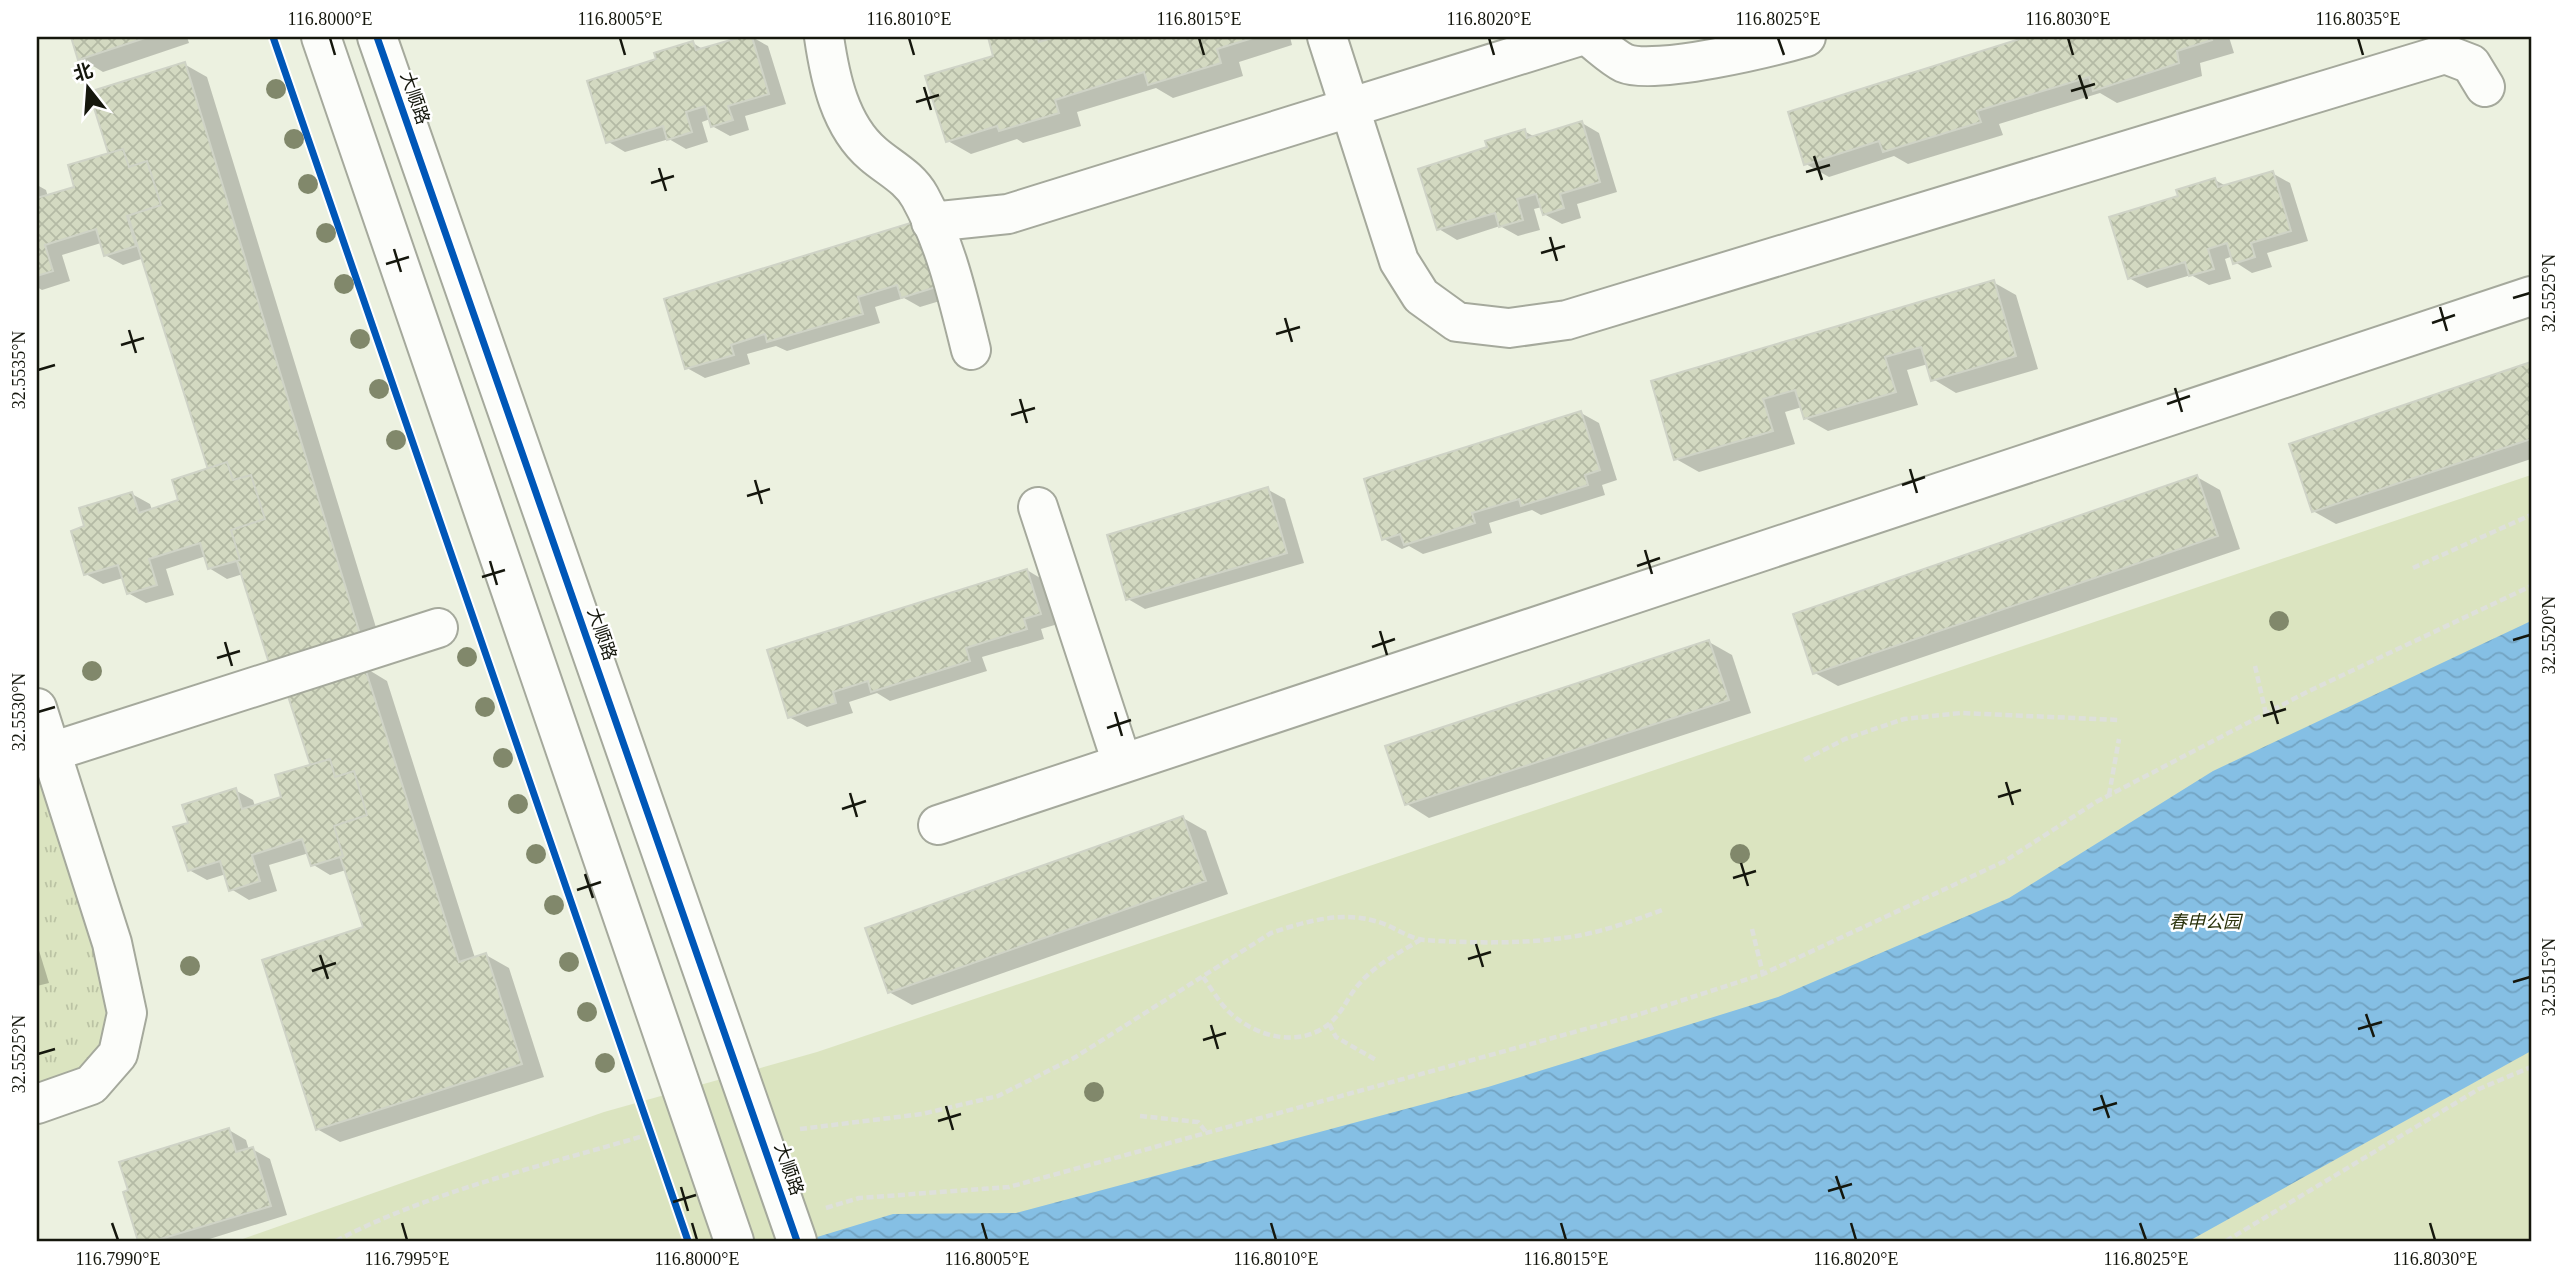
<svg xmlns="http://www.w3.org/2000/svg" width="2568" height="1278" viewBox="0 0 2568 1278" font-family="'Times New Roman','Noto Sans SC',serif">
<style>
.grass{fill:url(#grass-tufts)}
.green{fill:#dbe4c0}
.water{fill:url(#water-waves)}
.shadow{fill:#0003}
.building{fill:url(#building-cross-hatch);stroke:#cfd3c6;stroke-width:2}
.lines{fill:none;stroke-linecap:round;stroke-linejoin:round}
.minor-casing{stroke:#a5a99c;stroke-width:42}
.path{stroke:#dee0db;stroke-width:4.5;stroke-dasharray:7 3.5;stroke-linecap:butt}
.minor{stroke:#fcfdfa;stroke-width:38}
.cycleway-casing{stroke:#fff;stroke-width:11}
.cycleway{stroke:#0057b8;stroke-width:7}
.tree{fill:#81886b}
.ticks{fill:none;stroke:#15170d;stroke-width:2.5}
.labels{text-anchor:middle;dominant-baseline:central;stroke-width:5;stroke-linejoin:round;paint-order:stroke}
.street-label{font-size:18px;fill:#15170d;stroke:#fff}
.park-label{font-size:18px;font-style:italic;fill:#2a320b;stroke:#fff}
.neatline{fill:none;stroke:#15170d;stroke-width:2.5}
.ticks-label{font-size:18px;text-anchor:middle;fill:#15170d}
</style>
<defs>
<pattern id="grass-tufts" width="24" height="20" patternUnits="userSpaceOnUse" patternTransform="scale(1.75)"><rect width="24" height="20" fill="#dbe4c0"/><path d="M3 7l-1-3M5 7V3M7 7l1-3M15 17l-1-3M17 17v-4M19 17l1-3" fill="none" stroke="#bbc3a4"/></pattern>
<pattern id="water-waves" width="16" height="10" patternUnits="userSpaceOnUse" patternTransform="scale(1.75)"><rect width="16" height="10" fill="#85bfe4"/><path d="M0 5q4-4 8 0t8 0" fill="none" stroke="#72a3c2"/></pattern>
<pattern id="building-cross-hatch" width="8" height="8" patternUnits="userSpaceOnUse" patternTransform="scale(1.75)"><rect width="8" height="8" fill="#d3d9c1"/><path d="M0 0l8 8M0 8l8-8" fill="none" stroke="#b4baa5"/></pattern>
</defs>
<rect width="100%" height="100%" fill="#ecf1e0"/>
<!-- grass -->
<path class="grass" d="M41,776L95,945L110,1015L105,1052L82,1079L37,1095V777Z"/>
<!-- green -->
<path class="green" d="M2531,475V1241H237L604,1112L817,1052Z"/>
<!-- water -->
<path class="water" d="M2531,621V1051L2189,1241H804L893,1214L1016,1213L1488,1087L1778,997L2009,898L2213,771Z"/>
<!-- shadow -->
<g class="shadow">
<path d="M73,37H187L189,43L103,72L80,58Z"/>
<path d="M748,37H752L768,46L786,104L745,116L749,130L730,136L712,126L710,119L702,122L708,142L686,149L669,139L625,152L607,141L658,61L693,43L704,50Z"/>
<path d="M989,37H1290L1292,45L1239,62L1243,76L1173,98L1156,88L1077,112L1081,126L1023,143L1017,139L971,154L948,141L995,57Z"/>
<path d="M2032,37H2229L2234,53L2200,63L2202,76L2117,103L2100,93L1999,124L2003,135L1908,164L1894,156L1829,177L1806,164L1790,113Z"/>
<path d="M184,64L207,77L382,647L243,574L227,579L209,568L206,556L166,569L174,595L146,603L128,593L123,578L103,584L86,574L87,528L132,494L150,504L152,510L181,502L210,469L144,258L123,265L105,255L101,243L62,255L70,281L42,290L37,287V185L46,190L48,197L77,188L111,154Z"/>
<path d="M1582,123L1599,133L1617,192L1577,204L1581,218L1562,224L1544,214L1542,207L1534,209L1540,230L1518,236L1500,226L1457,240L1439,229L1489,149L1524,131L1535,137Z"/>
<path d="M2272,173L2290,183L2308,241L2267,253L2272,267L2252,273L2235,262L2233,256L2225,259L2231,279L2209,285L2191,275L2147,288L2129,278L2180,197L2215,180L2226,186Z"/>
<path d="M916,223L953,297L920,307L904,298L875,307L880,323L787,351L776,346L747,354L750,364L705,378L687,368Z"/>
<path d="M1993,282L2016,295L2038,369L1956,393L1933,379L1928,364L1907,370L1918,405L1828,431L1805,418L1802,407L1785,412L1795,444L1699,472L1676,459L1654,382Z"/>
<path d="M2531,364V459L2336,524L2313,511L2291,445Z"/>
<path d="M1581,413L1599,423L1617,480L1602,485L1605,495L1541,515L1532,510L1489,523L1492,533L1423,554L1409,546L1402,549L1384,539Z"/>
<path d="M2197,477L2220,490L2240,549L1838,686L1815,673Z"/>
<path d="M1267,489L1285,499L1304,563L1145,609L1128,599Z"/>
<path d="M1027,570L1045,581L1058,624L1041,629L1044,639L982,657L987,671L890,701L877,693L849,702L853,713L807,727L789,717Z"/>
<path d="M1709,642L1732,655L1751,713L1429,818L1407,804Z"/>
<path d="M364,667L387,681L475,958L486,955L509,968L544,1077L340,1142L317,1129L365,928L346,870L330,875L312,864L309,853L269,865L277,891L249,900L231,889L226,874L207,880L189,870L190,824L235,790L253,800L255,806L283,798L312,766Z"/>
<path d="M1183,818L1206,831L1228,894L912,1005L889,992Z"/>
<path d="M37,944L49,983L37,986Z"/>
<path d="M229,1130L246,1140L249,1150L252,1149L270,1159L287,1215L203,1241H140L125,1193Z"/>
</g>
<!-- building -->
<g class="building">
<path d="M71,37H148L78,60Z"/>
<path d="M741,37H752L769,94L728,106L733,120L711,127L705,106L686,112L692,132L667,140L663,126L606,143L587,81L656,59L654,53L693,41L696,50Z"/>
<path d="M988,37H1037L1039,42L1055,37H1256L1217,49L1221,63L1148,85L1144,72L1055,100L1059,113L999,131L997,126L946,142L925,76L993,56Z"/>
<path d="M2026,37H2211L2212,40L2177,51L2179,63L2093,91L2089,77L1977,111L1981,122L1883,152L1879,141L1804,165L1788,112Z"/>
<path d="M185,62L360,634L269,663L89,92Z"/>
<path d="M1582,121L1600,182L1560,194L1564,208L1543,215L1536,194L1517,199L1523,220L1499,227L1495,213L1437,230L1418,169L1487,147L1485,141L1525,129L1527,138Z"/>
<path d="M123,149L129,167L147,161L161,205L127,216L136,246L104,256L96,229L45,245L53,271L37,276V198L74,187L68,165Z"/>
<path d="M2273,171L2291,231L2251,243L2255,257L2233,264L2227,243L2208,249L2214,269L2189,276L2185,262L2128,279L2109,217L2178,196L2176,190L2215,178L2218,187Z"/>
<path d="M917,221L936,287L901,298L897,285L858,297L863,314L767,342L765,334L731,345L734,355L685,369L664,299Z"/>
<path d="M1994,280L2016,356L1931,381L1921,347L1885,357L1896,392L1804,419L1795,390L1763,399L1773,431L1674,460L1651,381Z"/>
<path d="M2531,362V439L2312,512L2289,444Z"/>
<path d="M1581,411L1600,470L1585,475L1588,485L1521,506L1519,499L1472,513L1475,523L1404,545L1400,534L1382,540L1364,479Z"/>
<path d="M227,462L233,480L251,475L265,519L231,530L240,560L208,569L200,543L149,559L157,585L127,594L118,565L84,575L71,531L84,526L79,508L132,492L139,513L178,500L172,480Z"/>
<path d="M2197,475L2218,536L1813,674L1793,614Z"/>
<path d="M1268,487L1287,553L1126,600L1107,535Z"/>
<path d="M1027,569L1041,614L1024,619L1027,629L966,648L970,661L871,692L868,681L833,692L836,703L788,718L767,650Z"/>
<path d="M1709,640L1729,700L1405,805L1385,746Z"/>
<path d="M364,665L459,962L486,953L522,1064L316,1130L262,960L363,927L286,690Z"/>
<path d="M330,759L335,777L354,771L367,815L334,826L343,856L311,866L302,839L252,855L260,881L229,891L220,861L188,871L173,827L188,823L182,805L236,788L242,809L281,797L275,775Z"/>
<path d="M1183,816L1206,881L888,993L865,928Z"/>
<path d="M229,1128L236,1152L253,1147L271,1206L154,1241H138L123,1192L128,1190L119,1162Z"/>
</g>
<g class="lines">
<defs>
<g id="minor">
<path d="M321,37L734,1241"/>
<path d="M377,37L797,1241"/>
<path d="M824,37C830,78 840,126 873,154C889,168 909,177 920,197C946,244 958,298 971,350"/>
<path d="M1327,37L1399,261L1421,296L1457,322L1509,328L1567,320L2445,54L2471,64L2485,87"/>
<path d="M1589,37C1600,45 1612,57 1624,63C1654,76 1772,47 1806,37"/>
<path d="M931,222L1008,214L1577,37"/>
<path d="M1038,507L1122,763"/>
<path d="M37,708L112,943L127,1013L118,1054L91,1085L37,1104"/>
<path d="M51,752L438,628"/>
<path d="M938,825L2531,296"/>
</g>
</defs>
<!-- minor casing -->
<use href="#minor" class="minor-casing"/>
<!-- path -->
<g class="path">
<path d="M2413,568L2531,515"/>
<path d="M2255,666L2266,714"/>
<path d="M1804,760L1845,739L1904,719L1961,713L2119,720"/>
<path d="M2109,795L2119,739"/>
<path d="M1752,929L1763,974"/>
<path d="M1203,977C1211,988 1219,1002 1228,1011C1255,1037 1300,1049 1330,1023C1343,1012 1348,996 1359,984C1375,965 1399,953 1420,940"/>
<path d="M1329,1024L1336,1037L1376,1060"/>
<path d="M1140,1116L1198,1122L1206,1132"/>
<path d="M800,1129L922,1114L998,1096L1074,1058L1271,933C1304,922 1340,911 1375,921C1392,925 1407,938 1424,940C1469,943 1518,944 1563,938C1598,934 1632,921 1665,909"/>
<path d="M826,1208L859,1198L1009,1187L1640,1014L1763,974L2005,861L2096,802L2307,692L2531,586"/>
<path d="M336,1241C428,1192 542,1166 643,1136"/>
<path d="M2226,1241L2479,1089L2531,1067"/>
</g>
<!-- minor -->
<use href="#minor" class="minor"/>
<defs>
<g id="cycleway">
<path d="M273,37L688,1241"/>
<path d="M377,37L797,1241"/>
</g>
</defs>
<!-- cycleway casing -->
<use href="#cycleway" class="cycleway-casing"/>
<!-- cycleway -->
<use href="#cycleway" class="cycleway"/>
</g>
<!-- trees -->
<g class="tree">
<circle cx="276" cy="89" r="10"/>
<circle cx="294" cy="139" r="10"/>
<circle cx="308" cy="184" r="10"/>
<circle cx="326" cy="233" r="10"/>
<circle cx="344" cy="284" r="10"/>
<circle cx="360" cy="339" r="10"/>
<circle cx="379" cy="389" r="10"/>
<circle cx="396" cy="440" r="10"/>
<circle cx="2279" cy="621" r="10"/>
<circle cx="467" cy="657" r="10"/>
<circle cx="92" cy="671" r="10"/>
<circle cx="485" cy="707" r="10"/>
<circle cx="503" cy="758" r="10"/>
<circle cx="518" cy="804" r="10"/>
<circle cx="536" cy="854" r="10"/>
<circle cx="1740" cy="854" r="10"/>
<circle cx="554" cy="905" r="10"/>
<circle cx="569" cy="962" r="10"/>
<circle cx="190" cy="966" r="10"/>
<circle cx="587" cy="1012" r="10"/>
<circle cx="605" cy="1063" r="10"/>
<circle cx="1094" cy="1092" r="10"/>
</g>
<!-- ticks -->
<path class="ticks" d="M330,38L335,55M620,38L625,55M909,38L914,55M1199,38L1204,55M1489,38L1494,55M1778,38L1784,55M2068,38L2073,55M2358,38L2363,55M2079,75L2087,99M924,87L931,110M2071,91L2095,84M916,102L939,95M1814,156L1822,180M659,168L666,191M1806,172L1830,165M651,183L674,176M1550,237L1557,261M394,249L401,272M1541,253L1565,246M386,264L409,257M2513,298L2530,293M2440,307L2447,331M1285,318L1292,342M2432,323L2455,315M129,330L136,353M1276,334L1300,327M121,345L144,338M38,370L55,365M2175,388L2182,412M1020,399L1027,423M2167,404L2190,396M1011,415L1035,408M1910,469L1917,493M755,480L762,504M1902,485L1925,477M747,496L770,489M1645,550L1652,574M490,561L497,585M1637,566L1660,558M482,577L505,570M1380,631L1387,655M2513,640L2530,635M225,642L232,666M1372,647L1395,639M217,658L240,651M2271,701L2278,724M38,712L55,707M1115,712L1122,736M2263,716L2286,709M1107,728L1131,720M2006,782L2013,805M850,793L857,817M1998,797L2021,790M842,809L866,801M1741,863L1748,886M585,874L593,898M1733,878L1756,871M577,890L601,882M1476,944L1483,967M320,955L328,979M1468,959L1491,952M312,971L336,963M2513,982L2530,977M2366,1014L2374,1037M1211,1025L1218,1049M2358,1029L2382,1022M1203,1040L1226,1033M38,1054L55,1049M2101,1095L2109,1118M946,1106L953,1130M2093,1110L2117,1103M938,1121L961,1114M1836,1176L1844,1199M681,1187L688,1211M1828,1191L1852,1184M673,1202L696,1195M112,1223L118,1240M402,1223L407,1240M692,1223L697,1240M982,1223L987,1240M1271,1223L1276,1240M1561,1223L1566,1240M1851,1223L1856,1240M2140,1223L2146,1240M2430,1223L2435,1240"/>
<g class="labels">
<!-- street labels -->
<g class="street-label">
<text transform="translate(415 98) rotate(71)">大顺路</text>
<text transform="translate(602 634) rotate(71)">大顺路</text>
<text transform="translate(789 1169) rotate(71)">大顺路</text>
</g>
<!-- park labels -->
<g class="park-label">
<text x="2205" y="922">春申公园</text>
</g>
</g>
<!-- border -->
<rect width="2568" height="1278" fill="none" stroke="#ffffff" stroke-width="77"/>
<!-- north arrow -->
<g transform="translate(88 88) rotate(343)" stroke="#ffffff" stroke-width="5" paint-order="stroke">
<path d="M0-5L12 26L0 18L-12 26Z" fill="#15170d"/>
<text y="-10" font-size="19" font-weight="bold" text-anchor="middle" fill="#15170d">北</text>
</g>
<rect x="38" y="38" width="2492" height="1202" class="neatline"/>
<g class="ticks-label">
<text x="330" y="25">116.8000°E</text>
<text x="620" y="25">116.8005°E</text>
<text x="909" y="25">116.8010°E</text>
<text x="1199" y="25">116.8015°E</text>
<text x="1489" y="25">116.8020°E</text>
<text x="1778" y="25">116.8025°E</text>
<text x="2068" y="25">116.8030°E</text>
<text x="2358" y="25">116.8035°E</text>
<text transform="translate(2549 293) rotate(-90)" y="6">32.5525°N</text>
<text transform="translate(19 370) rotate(-90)" y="6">32.5535°N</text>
<text transform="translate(2549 635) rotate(-90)" y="6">32.5520°N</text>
<text transform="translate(19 712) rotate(-90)" y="6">32.5530°N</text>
<text transform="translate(2549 977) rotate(-90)" y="6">32.5515°N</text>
<text transform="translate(19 1054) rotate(-90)" y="6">32.5525°N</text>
<text x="118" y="1265">116.7990°E</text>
<text x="407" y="1265">116.7995°E</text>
<text x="697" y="1265">116.8000°E</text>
<text x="987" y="1265">116.8005°E</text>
<text x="1276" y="1265">116.8010°E</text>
<text x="1566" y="1265">116.8015°E</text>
<text x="1856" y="1265">116.8020°E</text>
<text x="2146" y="1265">116.8025°E</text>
<text x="2435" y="1265">116.8030°E</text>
</g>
</svg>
